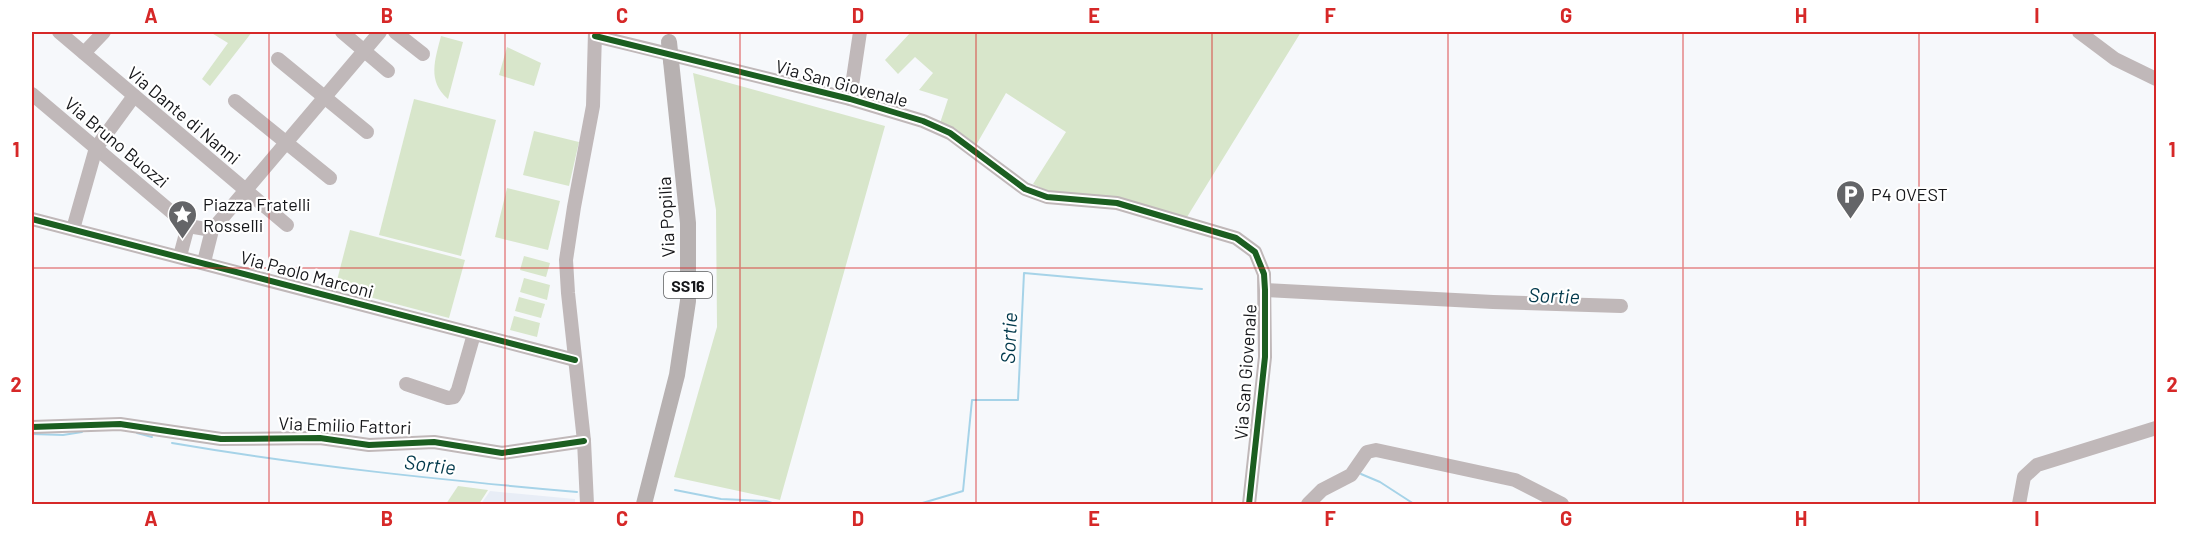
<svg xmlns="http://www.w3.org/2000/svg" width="2188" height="536" viewBox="0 0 2188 536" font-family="Barlow,sans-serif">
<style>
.built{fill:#e8edf6}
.green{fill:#d8e6cb}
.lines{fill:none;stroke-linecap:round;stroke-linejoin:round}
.stream{stroke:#a6d3e8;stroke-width:2}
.minor{stroke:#c0b8b9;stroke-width:14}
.major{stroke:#b7b1b1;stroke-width:16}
.major-bridge{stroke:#b7b1b1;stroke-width:16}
.cycleway-casing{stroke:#fff;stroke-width:10}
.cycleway{stroke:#1b5e20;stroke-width:6}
.grid{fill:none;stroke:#d62828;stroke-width:1.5;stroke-opacity:0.55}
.labels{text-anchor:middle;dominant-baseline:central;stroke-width:4.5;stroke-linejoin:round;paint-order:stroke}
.shield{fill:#fff;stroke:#5b5c5e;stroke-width:1.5}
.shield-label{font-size:16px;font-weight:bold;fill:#151619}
.street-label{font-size:18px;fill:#151619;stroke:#fff}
.poi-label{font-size:18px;fill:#151619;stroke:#fff;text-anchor:start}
.water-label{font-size:20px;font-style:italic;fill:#00384b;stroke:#fff}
.neatline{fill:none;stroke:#d62828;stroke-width:2}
.grid-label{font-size:20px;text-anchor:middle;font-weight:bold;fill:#d62828}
</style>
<rect width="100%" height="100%" fill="#f6f8fb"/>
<!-- built -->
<path class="built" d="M490,491L575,499V504H481Z"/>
<!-- green -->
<g class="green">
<path d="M210,32H252L210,86L202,79L228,43Z"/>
<path d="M911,32H1301L1187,217L1048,191L1033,184L1066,132L1006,93L975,147L940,123L948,99L919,90L933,73L915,57L898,74L885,60Z"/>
<path d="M441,36L463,42L448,99C427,81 435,60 441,36Z"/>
<path d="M507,47L541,63L534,86L499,75Z"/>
<path d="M693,73L885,126L780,500L674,477L717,327L716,210Z"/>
<path d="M414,99L496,120L461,256L379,235Z"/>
<path d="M534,131L579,142L569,186L523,175Z"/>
<path d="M507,188L560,201L548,250L495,237Z"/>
<path d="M350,230L465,260L449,318L335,288Z"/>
<path d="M524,256L550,263L546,277L520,270Z"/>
<path d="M524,278L550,285L547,300L520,292Z"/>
<path d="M519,297L545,304L541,318L515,311Z"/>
<path d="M514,316L540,323L537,337L510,330Z"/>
<path d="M458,486L488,490L479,504H446Z"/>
</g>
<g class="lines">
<!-- stream -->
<g class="stream">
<path d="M137,433L152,437"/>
<path d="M32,434L63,435L82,432"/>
<path d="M172,443C306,466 442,480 577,492"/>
<path d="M1361,474L1380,482L1414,504"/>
<path d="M675,490L721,499L766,501L775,504"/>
<path d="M919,504L963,491L972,400H1018L1024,273L1202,289"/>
</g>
<!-- minor -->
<g class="minor">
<path d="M59,32L287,225"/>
<path d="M342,32L388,71"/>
<path d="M395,32L423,54"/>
<path d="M2079,32L2115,59L2156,79"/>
<path d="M595,36L665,53"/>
<path d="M84,53L104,32"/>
<path d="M676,56L850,99L923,121L950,133L1025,189L1047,197L1117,203L1236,238L1255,252L1264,274L1265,357L1249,504"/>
<path d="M278,59L367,132"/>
<path d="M32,94L188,226L212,230"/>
<path d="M850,99L860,32"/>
<path d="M235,101L330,178"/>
<path d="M32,219L575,360"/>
<path d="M73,229L96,148L134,96"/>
<path d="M180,256L188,226"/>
<path d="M204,262L212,230L380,32"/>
<path d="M1265,290L1493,302L1621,306"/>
<path d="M406,384L448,398L454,397L458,390L474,334"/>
<path d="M32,427L120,424L221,439L320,438L369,445L434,442L502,453L584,441"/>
<path d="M587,504L584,441L568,293L566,260L574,207L593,106L595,32"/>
<path d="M1308,504L1322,490L1351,475L1367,452L1376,450L1515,480L1562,504"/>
<path d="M2019,504L2024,477L2037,465L2156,428"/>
</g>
<!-- major -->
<path class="major" d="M644,504L677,375L688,301V223L671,61"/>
<!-- major-bridge -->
<path class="major-bridge" d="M669,42L671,61"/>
<defs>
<g id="cycleway">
<path d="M595,36L850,99L923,121L950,133L1025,189L1047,197L1117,203L1236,238L1255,252L1264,274L1265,290V357L1249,504"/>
<path d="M32,219L575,360"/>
<path d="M32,427L120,424L221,439L320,438L369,445L434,442L502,453L584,441"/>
</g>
</defs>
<!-- cycleway casing -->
<use href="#cycleway" class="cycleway-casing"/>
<!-- cycleway -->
<use href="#cycleway" class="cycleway"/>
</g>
<!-- grid -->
<path class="grid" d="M269,32V504M505,32V504M740,32V504M976,32V504M1212,32V504M1448,32V504M1683,32V504M1919,32V504M32,268H2156"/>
<!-- icons -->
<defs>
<symbol id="parking-pin" viewBox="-11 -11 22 30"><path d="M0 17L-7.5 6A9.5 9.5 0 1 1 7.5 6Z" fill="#646568" stroke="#fff"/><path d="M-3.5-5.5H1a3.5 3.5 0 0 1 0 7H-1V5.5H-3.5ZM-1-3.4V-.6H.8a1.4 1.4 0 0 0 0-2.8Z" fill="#fff"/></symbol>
<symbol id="sight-pin" viewBox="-11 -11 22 30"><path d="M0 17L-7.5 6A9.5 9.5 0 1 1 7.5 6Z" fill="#646568" stroke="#fff"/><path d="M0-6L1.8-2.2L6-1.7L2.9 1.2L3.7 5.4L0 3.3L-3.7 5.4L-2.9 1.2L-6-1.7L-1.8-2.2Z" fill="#fff"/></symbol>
</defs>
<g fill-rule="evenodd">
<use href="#parking-pin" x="1834" y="178" width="33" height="45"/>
<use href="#sight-pin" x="166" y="198" width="33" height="45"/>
</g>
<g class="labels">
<!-- shield labels -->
<rect class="shield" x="664" y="272" width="48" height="26" rx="4.5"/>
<g class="shield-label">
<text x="688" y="285">SS16</text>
</g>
<!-- street labels -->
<g class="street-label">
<text transform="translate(842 83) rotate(15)">Via San Giovenale</text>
<text transform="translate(184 115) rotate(40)">Via Dante di Nanni</text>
<text transform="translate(117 142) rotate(40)">Via Bruno Buozzi</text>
<text transform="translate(666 217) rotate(-93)">Via Popilia</text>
<text transform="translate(307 274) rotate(15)">Via Paolo Marconi</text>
<text transform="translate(1245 372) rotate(-86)">Via San Giovenale</text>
<text transform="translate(345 425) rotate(2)">Via Emilio Fattori</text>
</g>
<!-- poi labels -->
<g class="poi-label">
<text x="1871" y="194">P4 OVEST</text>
<text x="203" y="204">Piazza Fratelli<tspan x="203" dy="21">Rosselli</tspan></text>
</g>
<!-- water labels -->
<g class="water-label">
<text transform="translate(1554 295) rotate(2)">Sortie</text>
<text transform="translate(1008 338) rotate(-87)">Sortie</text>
<text transform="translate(430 464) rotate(7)">Sortie</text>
</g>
</g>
<!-- border -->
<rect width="2188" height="536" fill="none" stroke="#ffffff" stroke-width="66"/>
<rect x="33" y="33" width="2122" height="470" class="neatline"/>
<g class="grid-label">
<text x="151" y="23">A</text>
<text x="387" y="23">B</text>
<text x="622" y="23">C</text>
<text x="858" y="23">D</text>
<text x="1094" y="23">E</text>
<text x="1330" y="23">F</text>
<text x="1566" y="23">G</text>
<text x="1801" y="23">H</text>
<text x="2037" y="23">I</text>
<text x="16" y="157">1</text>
<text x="2172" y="157">1</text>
<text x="16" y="392">2</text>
<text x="2172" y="392">2</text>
<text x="151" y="526">A</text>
<text x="387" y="526">B</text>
<text x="622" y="526">C</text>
<text x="858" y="526">D</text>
<text x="1094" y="526">E</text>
<text x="1330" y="526">F</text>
<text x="1566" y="526">G</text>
<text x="1801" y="526">H</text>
<text x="2037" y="526">I</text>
</g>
</svg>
